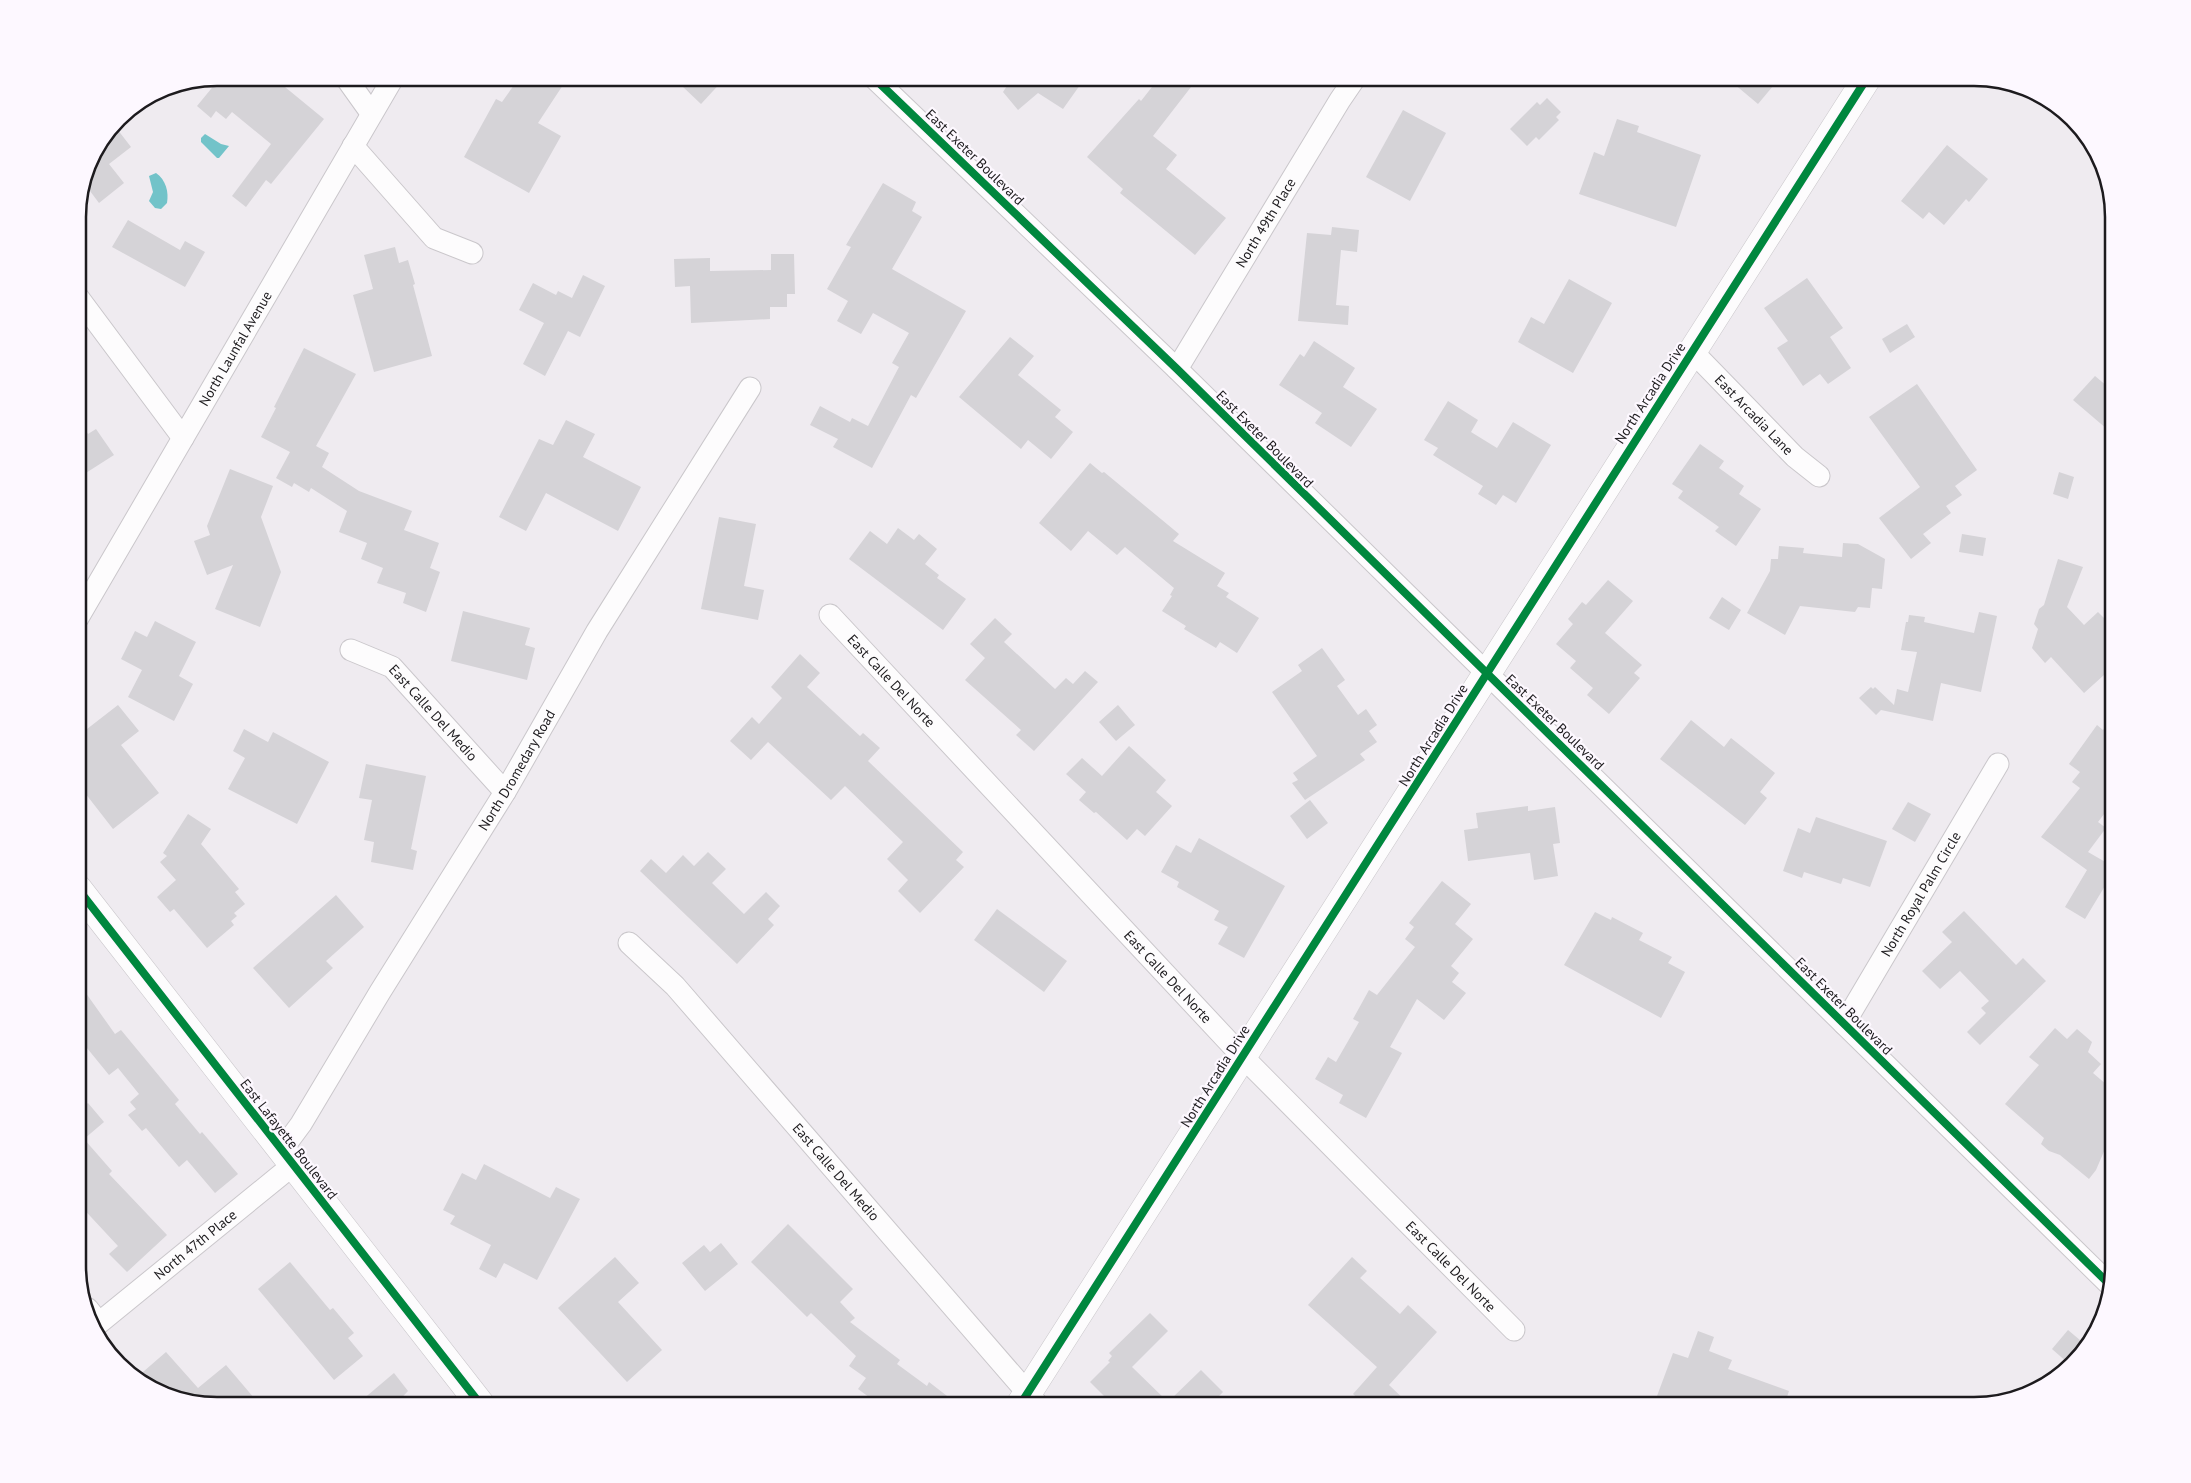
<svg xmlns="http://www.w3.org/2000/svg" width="2191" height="1483" viewBox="0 0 2191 1483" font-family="'PT Sans',sans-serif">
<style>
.water{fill:#72c3c9}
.building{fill:#d5d3d7}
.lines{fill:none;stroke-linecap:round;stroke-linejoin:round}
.street-casing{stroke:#cac7cb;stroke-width:23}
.secondary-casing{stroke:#cac7cb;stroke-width:29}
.street{stroke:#fdfcfd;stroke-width:21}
.secondary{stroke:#fdfcfd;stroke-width:28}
.cycleway-casing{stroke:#fdf8ff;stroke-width:11}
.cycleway{stroke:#00873e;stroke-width:8}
.labels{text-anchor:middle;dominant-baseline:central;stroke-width:4.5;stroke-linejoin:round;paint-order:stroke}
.street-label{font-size:14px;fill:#1d1b1e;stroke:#fdf8ff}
.rim{fill:none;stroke:#1d1b1e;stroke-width:2.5}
</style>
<rect width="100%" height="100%" fill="#efebf0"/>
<!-- water -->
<g class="water">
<path d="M205,134L221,144L229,146L219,158H217L201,142V138Z"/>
<path d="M156,173C166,180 169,192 167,203L161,209L155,208L149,201L153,192L149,176Z"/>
</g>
<!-- building -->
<g class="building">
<path d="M220,78H274L324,119L271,184L266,180L246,207L232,196L271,144L232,112L226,119L216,111L211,118L197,106Z"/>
<path d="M519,78H551L563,85L538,123L561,136L529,193L464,157L496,99L502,102Z"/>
<path d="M690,78H725L701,104L682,86Z"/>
<path d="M1012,78H1085L1063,109L1038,93L1018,110L1003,92Z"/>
<path d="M1159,78H1179L1191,87L1153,136L1177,155L1166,169L1226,218L1195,255L1120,193L1123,189L1087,157L1139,99L1141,101Z"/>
<path d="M1727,78H1764L1773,86L1758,104Z"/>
<path d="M1547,98L1561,112L1556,117L1559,120L1539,140L1536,137L1527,146L1510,129L1537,102L1540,105Z"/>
<path d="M1403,110L1446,133L1410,201L1366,177Z"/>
<path d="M1617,119L1639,126L1637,132L1701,155L1676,227L1579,194L1594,152L1604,156Z"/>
<path d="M114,125L131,147L109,164L124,183L99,203L84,183L88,164Z"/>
<path d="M1947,145L1988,179L1969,202L1966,199L1944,225L1929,212L1923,219L1901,201Z"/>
<path d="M883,183L916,202L912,211L922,217L892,269L966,311L916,398L911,395L872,468L833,447L838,439L810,425L820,406L850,422L852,418L868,426L899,367L892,363L909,333L873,313L861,334L837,321L848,301L827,289L851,247L846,245Z"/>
<path d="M128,220L180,250L185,241L205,252L185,287L112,247Z"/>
<path d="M1332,227L1359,230L1357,252L1341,250L1336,305L1349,306L1348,325L1298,321L1307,233L1331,235Z"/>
<path d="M395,247L399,263L408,260L415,284L413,285L432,356L374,372L353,295L373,289L364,255Z"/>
<path d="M771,254H794L795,294H787V307H770V319L691,323L690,286L675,287L674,259L710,258V271L771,270Z"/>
<path d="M583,275L605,286L580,337L568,331L545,376L523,364L544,323L519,310L533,283L556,295L558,291L572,298Z"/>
<path d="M1807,278L1843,328L1830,337L1851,368L1828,384L1820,374L1803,386L1777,348L1788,341L1764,308Z"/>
<path d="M1569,279L1612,303L1573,373L1518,342L1531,317L1544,324Z"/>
<path d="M1907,324L1915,337L1890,353L1882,339Z"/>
<path d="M1010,337L1034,356L1018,375L1061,410L1055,417L1073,432L1051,459L1028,440L1021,449L959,397Z"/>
<path d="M1314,341L1355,368L1343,387L1377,409L1351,447L1315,423L1322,413L1279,385L1300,354L1304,357Z"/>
<path d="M304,348L356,374L316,446L329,453L322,467L359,491L412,511L404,530L439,543L430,568L440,572L426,612L403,603L406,593L377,583L383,568L361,559L367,543L339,532L347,511L311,488L309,492L294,483L292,487L276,478L290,452L261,437L276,408L274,407Z"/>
<path d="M2095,376L2114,392V435L2073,400Z"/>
<path d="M1917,384L1977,470L1955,486L1962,495L1946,506L1951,513L1923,534L1931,543L1911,559L1879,518L1920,487L1869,417Z"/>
<path d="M1448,401L1478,420L1471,432L1497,448L1513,422L1551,445L1516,503L1503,495L1496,505L1478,494L1483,486L1433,455L1438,448L1424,440Z"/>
<path d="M78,418L88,434L96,429L114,455L78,478Z"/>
<path d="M566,420L595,434L583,457L641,487L618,531L546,493L526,531L499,517L539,439L553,445Z"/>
<path d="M1700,444L1724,461L1719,468L1744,486L1739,494L1761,509L1736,546L1715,531L1719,527L1678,498L1683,491L1672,484Z"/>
<path d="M1090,463L1102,473L1104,472L1179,534L1173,541L1225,573L1217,586L1229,593L1226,597L1259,618L1237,653L1220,642L1216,648L1184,629L1186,626L1162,611L1172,596L1170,595L1174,588L1125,547L1117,555L1088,531L1071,551L1039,523Z"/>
<path d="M230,469L273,486L261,517L281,572L260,627L215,609L233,565L207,575L194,541L210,535L207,526Z"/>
<path d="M2059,472L2074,477L2068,499L2053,494Z"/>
<path d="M719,517L756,524L744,586L764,590L758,620L701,609Z"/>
<path d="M898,528L914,540L919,534L937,549L925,564L939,575L937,578L966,599L943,630L849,559L870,531L887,544Z"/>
<path d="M1962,534L1986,538L1983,556L1959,552Z"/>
<path d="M1843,543L1858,544L1885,559L1882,589L1872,588L1870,608L1858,607L1855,612L1800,606L1785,635L1747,613L1770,571L1771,559H1778L1779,546L1804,548L1803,553L1842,557Z"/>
<path d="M2058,559L2083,567L2067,607L2084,625L2098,612L2114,628V666L2084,693L2051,657L2045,663L2032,648L2038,629L2034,624L2039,609L2044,605Z"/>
<path d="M1608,580L1633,601L1605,633L1642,665L1634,673L1640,678L1609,714L1587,695L1593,688L1570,668L1576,661L1556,644L1573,624L1568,619L1582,602L1586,605Z"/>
<path d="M1722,597L1741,610L1729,630L1709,618Z"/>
<path d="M463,611L530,628L525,645L535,648L527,680L451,661Z"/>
<path d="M1979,612L1997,616L1981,692L1941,683L1933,721L1881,710L1876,715L1859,698L1871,687L1873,689L1875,687L1894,705L1897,689L1908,692L1917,652L1901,650L1906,622H1908L1909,615L1925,617L1924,622L1974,633Z"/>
<path d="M995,618L1012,634L1004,642L1055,689L1066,678L1073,684L1085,671L1098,682L1034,751L1016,735L1021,730L965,680L985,658L970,644Z"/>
<path d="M155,621L196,642L179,676L193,684L174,721L128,697L142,670L121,659L135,631L147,637Z"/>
<path d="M1322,648L1345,680L1337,686L1358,715L1366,709L1377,725L1369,731L1377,742L1360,754L1365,760L1305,800L1292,783L1298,780L1293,773L1317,756L1272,692L1302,671L1298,665Z"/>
<path d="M800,654L820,673L807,687L860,736L863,733L880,748L868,761L963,852L956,860L964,867L920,913L898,891L908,880L887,859L903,842L845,786L831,800L768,742L751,760L730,741L752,717L759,724L782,698L771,687Z"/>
<path d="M118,705L139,731L121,745L159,793L113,829L78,784V736Z"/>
<path d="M1118,705L1135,725L1116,741L1099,722Z"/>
<path d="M2114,716V801L2098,822L2106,828L2088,852L2114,867V871L2085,919L2065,907L2087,870L2041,837L2080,788L2072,782L2080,772L2069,764L2097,725L2103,730Z"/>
<path d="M1691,720L1724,747L1731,738L1775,773L1760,792L1767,798L1745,825L1660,759Z"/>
<path d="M244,729L268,742L273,732L329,762L297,824L228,789L245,758L233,751Z"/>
<path d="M1129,746L1166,780L1156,792L1172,806L1145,836L1137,829L1127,840L1096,812L1094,813L1079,800L1086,792L1066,774L1082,758L1102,776Z"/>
<path d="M366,764L426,776L411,849L417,851L413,870L371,862L374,842L364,840L372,800L359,798Z"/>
<path d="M1310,800L1328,823L1307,839L1290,816Z"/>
<path d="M1908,802L1931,814L1915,842L1892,829Z"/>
<path d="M1528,806V811L1555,807L1560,843L1553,844L1558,876L1534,880L1530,853L1468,861L1464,830L1478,828L1476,813Z"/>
<path d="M188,814L211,829L201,844L239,889L235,892L245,904L234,913L237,916L231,921L234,925L207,948L174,909L170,912L157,897L176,880L160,862L167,856L163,853Z"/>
<path d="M1816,817L1887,841L1870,887L1843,878L1841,884L1804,872L1802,878L1783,871L1798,828L1810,833Z"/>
<path d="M1199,838L1285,886L1244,958L1218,944L1228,927L1214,920L1219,911L1177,887L1179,882L1161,872L1176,845L1191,853Z"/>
<path d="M708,852L726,869L712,883L744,914L766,892L780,906L768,919L774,925L737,964L640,871L651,859L666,873L683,855L694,866Z"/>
<path d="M1442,881L1471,904L1455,924L1473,939L1451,966L1459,973L1452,982L1466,993L1444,1020L1417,999L1390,1047L1402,1053L1366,1118L1339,1103L1343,1095L1315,1079L1328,1057L1336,1062L1359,1022L1353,1019L1369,990L1377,995L1415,947L1405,939L1414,927L1409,923Z"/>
<path d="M336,895L364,927L326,961L333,968L289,1008L253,968Z"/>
<path d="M997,909L1067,961L1044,992L974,940Z"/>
<path d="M1964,911L2016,965L2023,958L2046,981L1980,1045L1967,1032L1986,1013L1981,1008L1989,1001L1960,971L1940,989L1922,971L1952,942L1942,932Z"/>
<path d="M1595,912L1611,920L1612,917L1643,933L1639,940L1672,957L1668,963L1685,972L1661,1018L1564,965Z"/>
<path d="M78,982L115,1034L121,1030L179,1100L175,1104L200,1134L202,1132L238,1174L215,1193L187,1160L179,1167L146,1128L142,1131L128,1115L136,1109L130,1102L139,1094L118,1068L109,1075L78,1037Z"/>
<path d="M2055,1028L2067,1039L2077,1029L2092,1042L2088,1052L2101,1064L2093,1073L2114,1091V1128L2096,1170L2089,1179L2060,1155L2049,1151L2041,1144L2044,1138L2005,1104L2039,1065L2029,1057Z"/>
<path d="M88,1103L104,1122L84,1139L112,1171L109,1174L167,1235L127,1272L109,1254L118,1246L78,1203V1112Z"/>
<path d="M484,1164L550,1198L556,1187L580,1199L537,1280L504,1263L496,1278L479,1269L491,1245L450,1224L455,1216L443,1210L462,1173L476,1180Z"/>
<path d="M788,1224L853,1289L840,1302L855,1318L850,1322L900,1360L897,1364L927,1386L929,1382L960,1406H881L858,1389L866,1378L849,1366L856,1356L811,1313L807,1317L751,1262Z"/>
<path d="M721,1243L738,1264L705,1291L682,1263L704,1245L710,1252Z"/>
<path d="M615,1257L639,1283L618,1302L662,1350L627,1382L558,1308Z"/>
<path d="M1352,1257L1367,1271L1360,1278L1400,1314L1408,1305L1437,1332L1389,1385L1411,1406H1366L1353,1394L1377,1367L1308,1305Z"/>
<path d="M290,1262L330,1310L333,1308L354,1333L348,1338L363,1356L334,1380L258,1289Z"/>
<path d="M1150,1313L1168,1331L1132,1367L1168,1402L1201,1370L1223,1392L1209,1406H1114L1090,1382L1110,1362L1108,1361L1112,1356L1109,1353Z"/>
<path d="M2068,1330L2087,1346L2068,1363L2052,1349Z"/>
<path d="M1698,1331L1714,1337L1709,1351L1732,1360L1728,1369L1789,1391L1784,1406H1670L1671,1401L1657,1396L1673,1353L1688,1358Z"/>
<path d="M166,1352L198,1388L226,1365L261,1406H217L139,1382L136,1378Z"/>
<path d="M394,1373L408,1391L394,1406H355Z"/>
</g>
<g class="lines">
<defs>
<g id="street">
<path d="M346,78L371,113"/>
<path d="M874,78L1177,369L2108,1283"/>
<path d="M353,146L434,238L472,253"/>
<path d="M78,297L183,438"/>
<path id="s1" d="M1692,351L1795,457L1819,476"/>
<path id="s2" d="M1177,369L1340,100L1355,78"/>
<path id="s3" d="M830,615L1242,1056L1514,1330"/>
<path id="s4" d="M78,618L393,78"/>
<path id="s5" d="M351,650L392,667L505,792"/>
<path id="s6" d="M629,943L675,986L1038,1405"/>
<path id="s7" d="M1844,1024L1998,764"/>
<path id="s8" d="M281,1151L301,1124L380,992L505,792L597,631L750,388"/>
<path id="s9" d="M88,1309L99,1323L293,1165"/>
</g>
<g id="secondary">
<path d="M78,889L481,1405"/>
<path d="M1020,1405L1867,78"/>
</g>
</defs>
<!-- street casing -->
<use href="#street" class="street-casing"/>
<!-- secondary casing -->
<use href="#secondary" class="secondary-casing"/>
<!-- street -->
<use href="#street" class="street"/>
<!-- secondary -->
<use href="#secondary" class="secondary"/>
<defs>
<g id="cycleway">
<path d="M874,78L1177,369L2108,1283"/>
<path d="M78,889L481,1405"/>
<path d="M1020,1405L1867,78"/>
</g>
</defs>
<!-- cycleway casing -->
<use href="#cycleway" class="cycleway-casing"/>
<!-- cycleway -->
<use href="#cycleway" class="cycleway"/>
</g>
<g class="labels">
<!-- street labels -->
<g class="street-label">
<text transform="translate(975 157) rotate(44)">East Exeter Boulevard</text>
<text stroke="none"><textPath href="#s2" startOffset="171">North 49th Place</textPath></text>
<text stroke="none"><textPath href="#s4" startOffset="312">North Launfal Avenue</textPath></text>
<text transform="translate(1650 393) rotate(-57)">North Arcadia Drive</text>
<text stroke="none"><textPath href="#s1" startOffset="89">East Arcadia Lane</textPath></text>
<text transform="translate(1265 439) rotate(45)">East Exeter Boulevard</text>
<text stroke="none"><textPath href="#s3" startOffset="90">East Calle Del Norte</textPath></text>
<text stroke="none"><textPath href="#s5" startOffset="106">East Calle Del Medio</textPath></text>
<text transform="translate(1555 722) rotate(44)">East Exeter Boulevard</text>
<text transform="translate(1433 735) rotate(-58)">North Arcadia Drive</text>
<text stroke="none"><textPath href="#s8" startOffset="448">North Dromedary Road</textPath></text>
<text stroke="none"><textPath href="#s7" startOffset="151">North Royal Palm Circle</textPath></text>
<text stroke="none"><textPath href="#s3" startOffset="495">East Calle Del Norte</textPath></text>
<text transform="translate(1844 1006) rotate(45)">East Exeter Boulevard</text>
<text transform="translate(1215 1076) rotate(-58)">North Arcadia Drive</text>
<text transform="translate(289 1139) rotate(52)">East Lafayette Boulevard</text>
<text stroke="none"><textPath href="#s6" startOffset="309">East Calle Del Medio</textPath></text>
<text stroke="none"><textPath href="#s9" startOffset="142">North 47th Place</textPath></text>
<text stroke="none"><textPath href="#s3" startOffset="900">East Calle Del Norte</textPath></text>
</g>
</g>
<!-- crop -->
<path d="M0 0H2191V1483H0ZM217 86H1974A131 131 0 0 1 2105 217V1266A131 131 0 0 1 1974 1397H217A131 131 0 0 1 86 1266V217A131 131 0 0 1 217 86Z" fill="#fdf8ff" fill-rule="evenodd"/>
<path class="rim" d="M217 86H1974A131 131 0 0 1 2105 217V1266A131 131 0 0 1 1974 1397H217A131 131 0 0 1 86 1266V217A131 131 0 0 1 217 86Z"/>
</svg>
